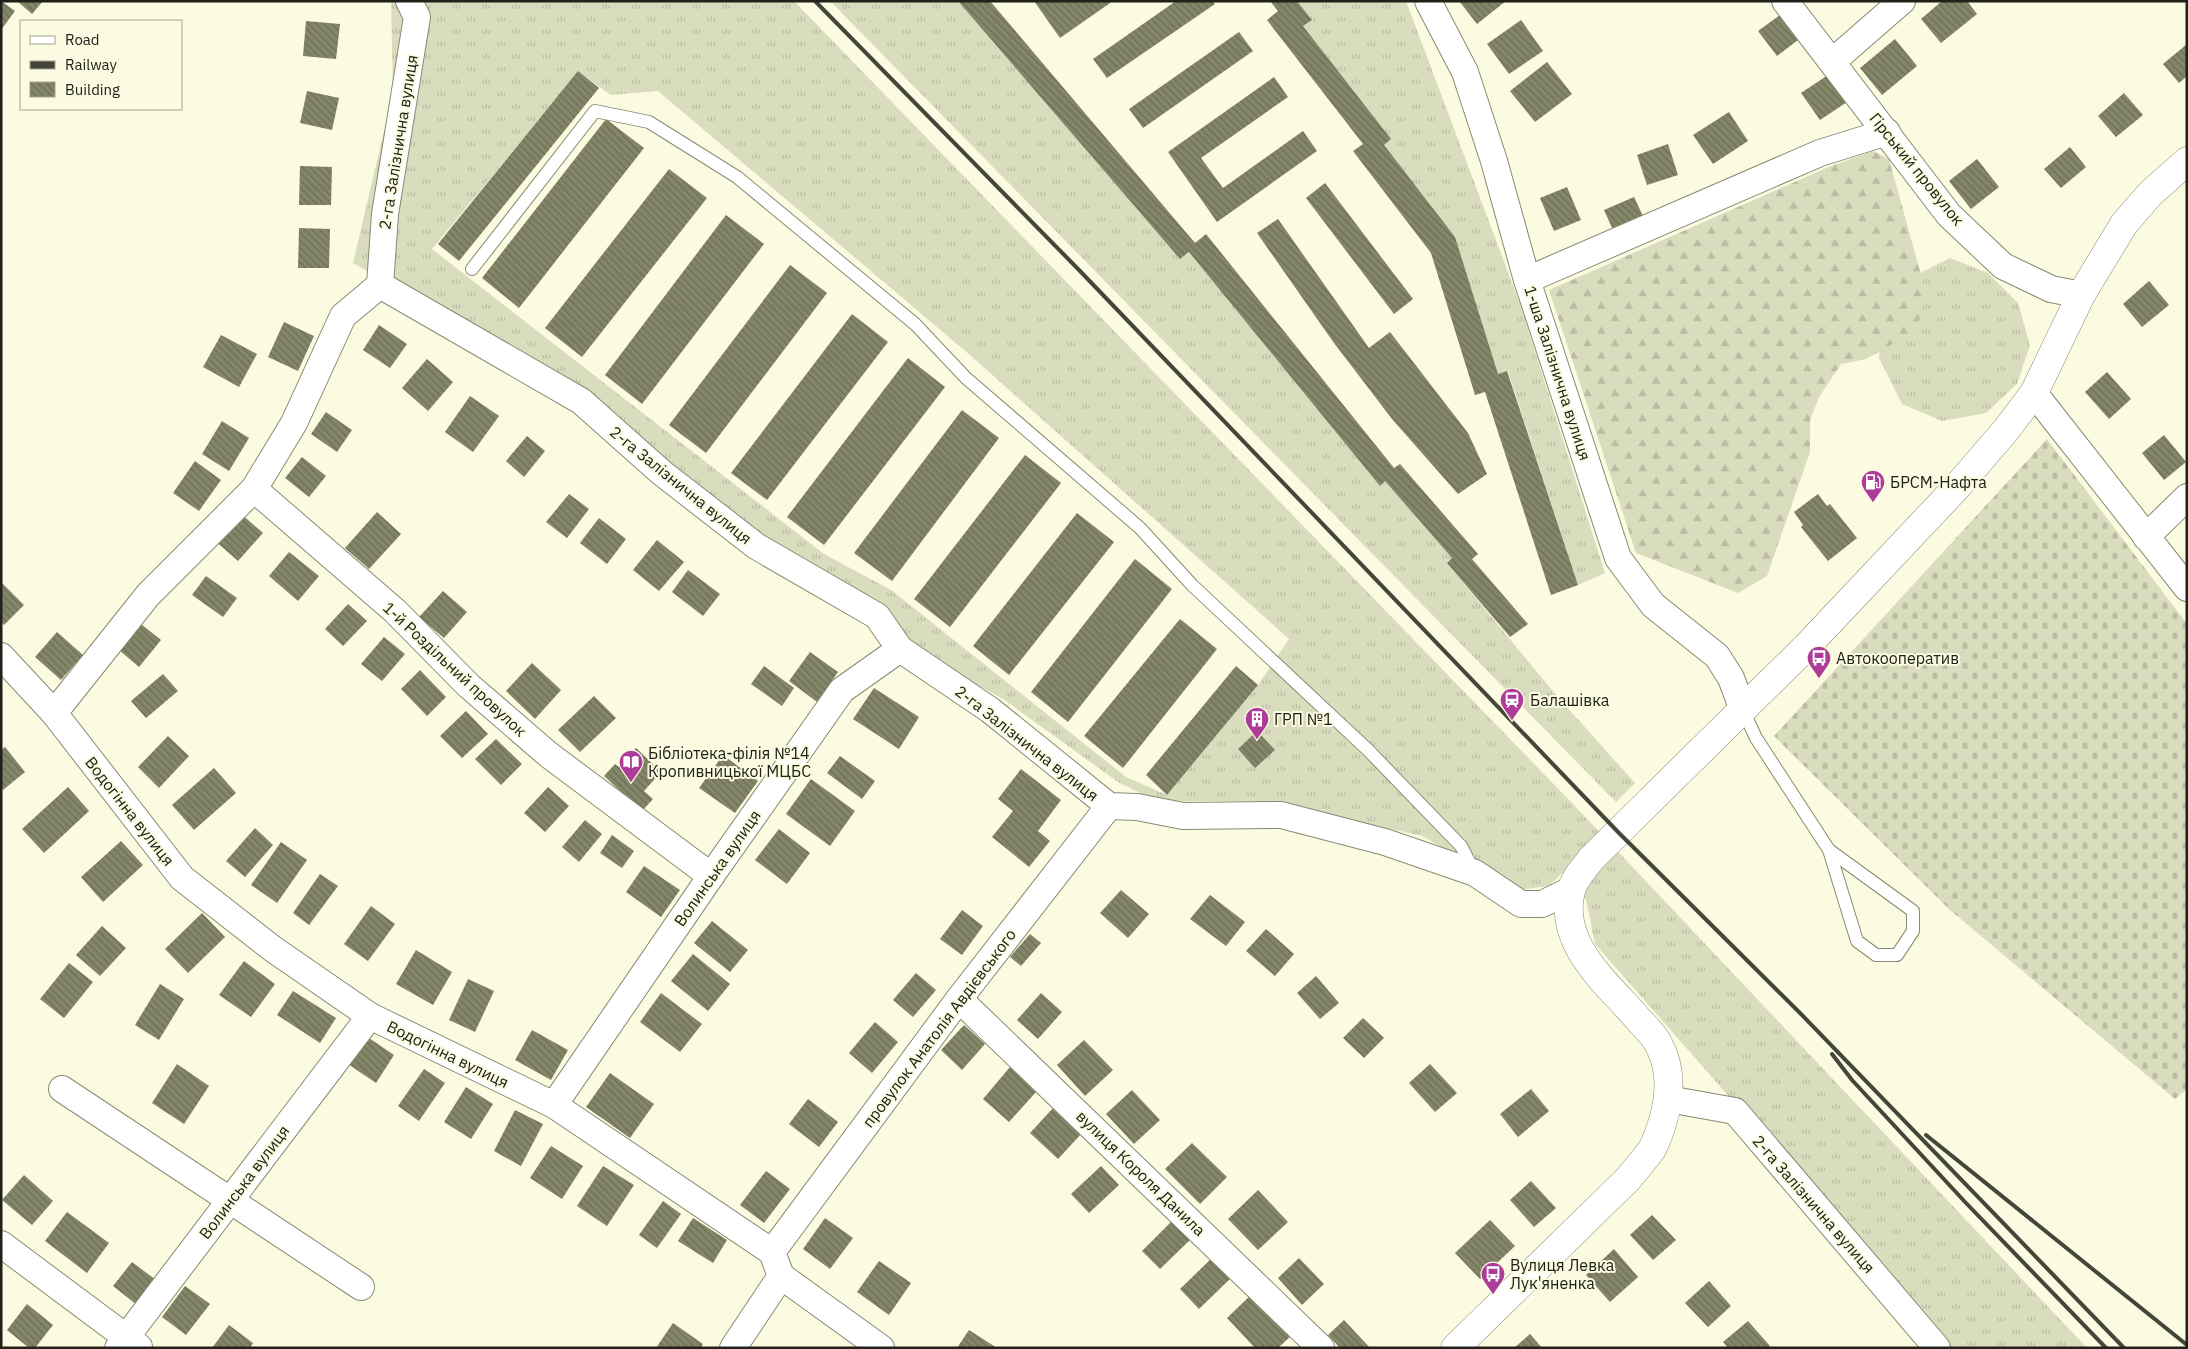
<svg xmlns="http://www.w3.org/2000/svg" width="2188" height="1349" viewBox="0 0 2188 1349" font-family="'IBM Plex Sans',sans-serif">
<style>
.grass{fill:url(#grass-tufts);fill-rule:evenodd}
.forest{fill:url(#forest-firs)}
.cemetery{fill:url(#cemetery-stones)}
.building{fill:url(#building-back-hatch)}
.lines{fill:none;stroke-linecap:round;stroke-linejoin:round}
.service-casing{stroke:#898a73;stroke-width:14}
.minor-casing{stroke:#898a73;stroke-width:28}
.tertiary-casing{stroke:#898a73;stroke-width:29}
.service{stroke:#fff;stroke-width:12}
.minor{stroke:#fff;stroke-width:26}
.tertiary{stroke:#fff;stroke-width:28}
.rail{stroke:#45463a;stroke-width:4}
.labels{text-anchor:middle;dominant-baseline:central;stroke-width:4;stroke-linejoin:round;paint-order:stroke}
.street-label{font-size:16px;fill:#202118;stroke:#fafbe1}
.poi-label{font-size:16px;fill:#202118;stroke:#fafbe1;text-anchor:start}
</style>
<defs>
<pattern id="grass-tufts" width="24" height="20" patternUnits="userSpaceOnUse" patternTransform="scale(1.25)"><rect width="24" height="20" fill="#dadcbe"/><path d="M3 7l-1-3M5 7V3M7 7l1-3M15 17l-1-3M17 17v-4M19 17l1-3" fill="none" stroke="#bbbca3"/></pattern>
<pattern id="forest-firs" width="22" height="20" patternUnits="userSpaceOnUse" patternTransform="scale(1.25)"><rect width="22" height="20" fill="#dadcbe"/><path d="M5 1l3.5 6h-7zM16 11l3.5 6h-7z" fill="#bbbca3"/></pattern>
<pattern id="cemetery-stones" width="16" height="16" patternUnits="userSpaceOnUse" patternTransform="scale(1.25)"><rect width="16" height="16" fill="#dadcbe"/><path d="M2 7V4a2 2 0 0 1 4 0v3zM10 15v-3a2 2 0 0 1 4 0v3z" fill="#bbbca3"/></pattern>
<pattern id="building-back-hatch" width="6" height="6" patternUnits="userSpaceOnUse" patternTransform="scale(1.25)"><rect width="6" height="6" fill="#848669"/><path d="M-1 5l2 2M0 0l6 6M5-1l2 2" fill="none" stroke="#6c6d55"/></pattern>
</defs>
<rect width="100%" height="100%" fill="#fafbe1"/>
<!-- grass -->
<g class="grass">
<path d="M391,1H794L1572,803L2087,1348H1950L1595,944L1586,899L1562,873L1549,886L1519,890L1422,836L1267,801H1156L1118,782L1003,699L914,650L744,525L589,394L353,263L393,93ZM578,72L611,95L658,91L970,355L1289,639L1258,685L1167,795L1126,777L891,590L824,554L432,249Z"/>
<path d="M830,1H958L1180,259L1190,252L1381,485L1385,481L1452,558L1447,563L1556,695L1635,783L1616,802Z"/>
<path d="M1297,1H1406L1520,304L1605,573L1578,585L1508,371L1498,374L1384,145L1390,139L1303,26L1312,20Z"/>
<path d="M1950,258L1988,273L2018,303L2030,345L2017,384L1986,413L1942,421L1902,404L1879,358L1881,310L1908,279Z"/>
</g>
<!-- forest -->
<path class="forest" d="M1873,151L1889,159L1926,293L1917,330L1866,359L1841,364L1819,397L1810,420V452L1767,576L1738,593L1636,553L1549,290L1831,166Z"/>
<!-- cemetery -->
<path class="cemetery" d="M2047,439L2187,624V1089L2175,1099L1950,910L1774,736Z"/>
<!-- building -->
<g class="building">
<path d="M1,1L15,11L1,30Z"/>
<path d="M17,1H43L32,14Z"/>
<path d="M958,1H990L1195,243L1206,234L1394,468L1400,464L1478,554L1472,559L1528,624L1510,637L1447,563L1452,558L1385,481L1380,486L1189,252L1180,259Z"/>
<path d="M1034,1H1113L1060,38Z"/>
<path d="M1176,1H1213L1215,4L1107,78L1093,59Z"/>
<path d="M1270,1H1297L1312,20L1303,26L1391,139L1384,145L1455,237L1498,374L1507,371L1578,585L1551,595L1485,392L1475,395L1431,253L1353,151L1363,144L1267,20L1278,11Z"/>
<path d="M1459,1H1506L1477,24Z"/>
<path d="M1942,1H1967L1977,14L1941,43L1921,19Z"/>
<path d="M1784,12L1802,37L1777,56L1758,31Z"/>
<path d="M1521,20L1543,51L1509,74L1487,44Z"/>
<path d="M306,21L340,24L336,59L303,56Z"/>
<path d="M1239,32L1253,51L1143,128L1129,109Z"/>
<path d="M1895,39L1917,66L1882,95L1860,68Z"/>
<path d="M2187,44V76L2179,83L2163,64Z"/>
<path d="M1547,62L1572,94L1535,122L1510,91Z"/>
<path d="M578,71L599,88L459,261L438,244Z"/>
<path d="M1828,75L1847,102L1820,120L1801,93Z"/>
<path d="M1274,77L1288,97L1201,158L1223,188L1303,131L1317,151L1217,222L1168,152Z"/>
<path d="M307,91L339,98L332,130L300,123Z"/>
<path d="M2124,93L2143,115L2116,137L2098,116Z"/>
<path d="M1729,112L1748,141L1713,164L1693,135Z"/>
<path d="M606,119L644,148L519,308L482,278Z"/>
<path d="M1668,144L1678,175L1647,185L1637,155Z"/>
<path d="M2070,147L2086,167L2061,188L2044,169Z"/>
<path d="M1977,159L1999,187L1971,209L1949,181Z"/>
<path d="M300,166L332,167L331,205H299Z"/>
<path d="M669,169L707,198L582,357L545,328Z"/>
<path d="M1325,183L1413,299L1394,314L1306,198Z"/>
<path d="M1567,187L1581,220L1554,231L1540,198Z"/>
<path d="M1634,197L1643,216L1613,230L1604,210Z"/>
<path d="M726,215L764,244L642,404L605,375Z"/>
<path d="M1278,219L1369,348L1390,332L1468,433L1487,474L1458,494L1392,419L1334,343L1257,233Z"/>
<path d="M299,228L330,229L329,268H298Z"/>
<path d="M790,265L827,293L706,453L669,425Z"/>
<path d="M2149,281L2169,305L2142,327L2123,304Z"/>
<path d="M852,314L888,342L767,500L731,473Z"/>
<path d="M284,322L314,336L298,371L268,357Z"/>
<path d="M379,325L407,344L390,368L363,350Z"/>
<path d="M221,335L257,354L239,387L203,367Z"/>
<path d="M908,358L945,387L824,545L787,517Z"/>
<path d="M427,359L453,382L428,411L402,388Z"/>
<path d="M2107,372L2131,399L2109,419L2085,392Z"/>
<path d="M470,396L499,416L473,452L445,432Z"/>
<path d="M962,410L999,438L892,581L854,553Z"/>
<path d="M326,412L352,430L337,452L311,434Z"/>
<path d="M222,421L249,438L229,471L202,454Z"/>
<path d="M2164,435L2186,462L2164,480L2142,453Z"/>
<path d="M527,436L545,451L524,477L506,461Z"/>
<path d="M1025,455L1061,483L950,627L914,599Z"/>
<path d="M302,457L326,476L309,497L285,478Z"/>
<path d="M195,461L221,480L199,511L173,493Z"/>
<path d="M569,494L589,509L567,538L546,522Z"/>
<path d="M1818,494L1827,506L1830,504L1857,538L1828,561L1801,527L1803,525L1794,512Z"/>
<path d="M239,512L263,533L238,561L214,540Z"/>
<path d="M377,512L401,534L369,569L345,548Z"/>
<path d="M1077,513L1114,542L1009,675L973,646Z"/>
<path d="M599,518L626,539L607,564L580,543Z"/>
<path d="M657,540L684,562L659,591L633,570Z"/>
<path d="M289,552L319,576L298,601L269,576Z"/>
<path d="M1135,559L1172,589L1068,722L1031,692Z"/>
<path d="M688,570L720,594L703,616L672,592Z"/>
<path d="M206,576L237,598L223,617L192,595Z"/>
<path d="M1,582L24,605L4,625L1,622Z"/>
<path d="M443,591L467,612L444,638L419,617Z"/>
<path d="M348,604L367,621L343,646L325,629Z"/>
<path d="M1180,619L1217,649L1123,768L1084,736Z"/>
<path d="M141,624L161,640L139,667L119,650Z"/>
<path d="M57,632L83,655L61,680L35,657Z"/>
<path d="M384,637L405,654L382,681L361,664Z"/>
<path d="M810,652L838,672L817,702L789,681Z"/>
<path d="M532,663L561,690L535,719L506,691Z"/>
<path d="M764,666L794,688L782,706L751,684Z"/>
<path d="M1236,666L1258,685L1167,795L1146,775Z"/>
<path d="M420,670L446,697L427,716L401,689Z"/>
<path d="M163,674L178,691L146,718L131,701Z"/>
<path d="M874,688L919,717L899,749L853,719Z"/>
<path d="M594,696L616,718L580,752L558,730Z"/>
<path d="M466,711L488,734L462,758L440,736Z"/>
<path d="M1257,731L1275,750L1255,768L1238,749Z"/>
<path d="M168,736L189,756L159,788L138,767Z"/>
<path d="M496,739L522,764L501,785L475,759Z"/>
<path d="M5,747L25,772L3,790L1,787V750Z"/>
<path d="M636,748L661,772L644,791L653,799L642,811L604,776L615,764L619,767Z"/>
<path d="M723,755L758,781L735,813L699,788Z"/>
<path d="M840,756L875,781L862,799L827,773Z"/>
<path d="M214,768L236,793L194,830L172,805Z"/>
<path d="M1021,769L1061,800L1038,831L1050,841L1029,867L992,837L1013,811L998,799Z"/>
<path d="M811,779L855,811L830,846L786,814Z"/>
<path d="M68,787L89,811L44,853L22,829Z"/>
<path d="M548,787L569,806L545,832L524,813Z"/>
<path d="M585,820L602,834L579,862L562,847Z"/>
<path d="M255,828L273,845L245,877L226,861Z"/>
<path d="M779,829L810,853L787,884L755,860Z"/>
<path d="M612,835L634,851L622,868L600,853Z"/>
<path d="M121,841L143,865L103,902L81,877Z"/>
<path d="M281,842L307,860L277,903L251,885Z"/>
<path d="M644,866L680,890L661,917L626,892Z"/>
<path d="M320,874L338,886L309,925L293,913Z"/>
<path d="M1121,890L1149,914L1128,938L1100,913Z"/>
<path d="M1210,895L1245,922L1226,946L1190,919Z"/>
<path d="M371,906L395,924L368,961L344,944Z"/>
<path d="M962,910L983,926L962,955L940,939Z"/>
<path d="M202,913L225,937L188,973L165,949Z"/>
<path d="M712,921L748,950L730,972L694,943Z"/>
<path d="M102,926L126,948L100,976L76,955Z"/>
<path d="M1266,929L1294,954L1275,976L1246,951Z"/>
<path d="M1030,934L1041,943L1021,966L1010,957Z"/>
<path d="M416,950L452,972L433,1005L396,984Z"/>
<path d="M693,954L730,984L708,1011L671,981Z"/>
<path d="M244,961L275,984L251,1017L219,995Z"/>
<path d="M69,963L93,982L64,1018L40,999Z"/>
<path d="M916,973L936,990L913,1017L893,1000Z"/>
<path d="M1316,976L1339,1003L1320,1019L1297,993Z"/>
<path d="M468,979L494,991L475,1032L449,1020Z"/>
<path d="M160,984L184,999L159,1040L135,1025Z"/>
<path d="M293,991L336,1018L320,1043L277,1015Z"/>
<path d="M661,993L702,1024L680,1052L640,1022Z"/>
<path d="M1041,993L1062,1012L1038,1039L1017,1020Z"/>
<path d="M1363,1018L1384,1038L1364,1058L1343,1038Z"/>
<path d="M875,1022L898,1042L872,1073L849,1053Z"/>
<path d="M964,1025L985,1044L962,1070L941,1050Z"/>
<path d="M532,1030L568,1050L551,1080L515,1060Z"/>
<path d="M363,1034L394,1055L376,1083L345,1062Z"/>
<path d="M1084,1040L1113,1070L1085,1096L1057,1065Z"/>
<path d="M177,1064L209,1086L184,1124L152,1103Z"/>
<path d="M1430,1064L1457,1093L1435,1112L1409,1083Z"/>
<path d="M1010,1067L1037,1091L1009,1122L983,1099Z"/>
<path d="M424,1069L445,1083L419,1121L398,1106Z"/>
<path d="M610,1073L654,1104L630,1138L586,1107Z"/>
<path d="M466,1087L493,1104L471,1139L444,1122Z"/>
<path d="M1531,1089L1549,1111L1518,1137L1500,1114Z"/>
<path d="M1132,1090L1160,1120L1134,1144L1106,1114Z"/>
<path d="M808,1099L838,1122L819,1147L789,1124Z"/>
<path d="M1054,1107L1082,1133L1058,1159L1030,1133Z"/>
<path d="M515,1110L543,1124L521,1166L494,1151Z"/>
<path d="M1192,1143L1227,1177L1200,1204L1165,1169Z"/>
<path d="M551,1146L583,1166L562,1199L530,1178Z"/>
<path d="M603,1166L634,1185L607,1226L577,1206Z"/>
<path d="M1101,1166L1119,1185L1089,1213L1071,1194Z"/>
<path d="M766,1171L790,1189L764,1223L740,1205Z"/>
<path d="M24,1175L53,1201L32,1225L2,1200Z"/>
<path d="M1531,1181L1556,1208L1534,1227L1510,1200Z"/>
<path d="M1258,1190L1288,1222L1258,1250L1228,1219Z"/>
<path d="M663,1201L681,1214L657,1248L639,1235Z"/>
<path d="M67,1212L109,1243L87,1273L45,1241Z"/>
<path d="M1652,1215L1676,1240L1653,1260L1630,1235Z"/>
<path d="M693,1218L727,1240L713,1263L678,1241Z"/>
<path d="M825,1218L853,1238L830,1269L803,1249Z"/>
<path d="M1175,1218L1193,1237L1160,1269L1142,1251Z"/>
<path d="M1490,1220L1515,1246L1480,1279L1455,1253Z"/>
<path d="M1614,1249L1638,1277L1610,1302L1586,1275Z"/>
<path d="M1215,1255L1234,1275L1199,1309L1180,1289Z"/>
<path d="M1299,1258L1324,1284L1302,1305L1278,1278Z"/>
<path d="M879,1261L911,1283L889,1315L857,1292Z"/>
<path d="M132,1262L156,1280L137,1305L113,1286Z"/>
<path d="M1709,1281L1731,1306L1708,1327L1685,1303Z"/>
<path d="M185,1286L210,1304L186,1335L162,1317Z"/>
<path d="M1252,1294L1292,1335L1278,1348H1255L1227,1318Z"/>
<path d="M27,1304L53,1325L35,1348H29L7,1330Z"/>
<path d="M1344,1320L1370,1348H1340L1328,1335Z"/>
<path d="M1748,1321L1770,1346L1768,1348H1728L1723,1342Z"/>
<path d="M673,1323L703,1344L701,1348H656Z"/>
<path d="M229,1325L253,1343L250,1348H212Z"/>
<path d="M969,1330L997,1348H957Z"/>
<path d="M1530,1334L1542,1348H1514Z"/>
</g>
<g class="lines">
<defs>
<g id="service">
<path d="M472,269L595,111L649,122L737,177L915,324L966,378L1140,528L1192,585L1368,750L1461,846L1474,871"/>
<path d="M1743,710L1756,738L1829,850L1857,941L1876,955H1897L1913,931V911L1829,850"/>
</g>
<g id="minor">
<path d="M409,1L417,17L385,214L380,285L581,401L662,473L756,546L877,616L900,649L990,710L1109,806L1137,807L1183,816L1281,815L1385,842L1475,873L1521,904H1542L1571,890"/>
<path d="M1428,1L1465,72L1494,161L1527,280L1618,558L1653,605L1717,656L1731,678L1743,710"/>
<path d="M1785,1L1949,215L2003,266L2051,289L2081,295"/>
<path d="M1832,62L1902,1"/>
<path d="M1527,280L1820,153L1887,132"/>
<path d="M2034,393L2187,588"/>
<path d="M254,489L395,611L469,686L549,755L711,876"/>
<path d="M2146,537L2187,497"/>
<path d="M1,656L54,713L182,878L273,949L370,1016L554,1105L772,1252L781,1276L881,1348"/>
<path d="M54,713L148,595L254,489L294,423L343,316L380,285"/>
<path d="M959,999L1321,1348"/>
<path d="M62,1089L361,1287"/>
<path d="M1668,1099L1735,1111L1937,1348"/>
<path d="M554,1105L711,876L842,690L900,649"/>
<path d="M1,1244L139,1347"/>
<path d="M772,1252L959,999L1109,806"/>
<path d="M118,1348L370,1016"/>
<path d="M733,1348L781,1276"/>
</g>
<path id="tertiary" d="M1455,1348L1628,1179C1636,1169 1645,1159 1652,1149C1658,1138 1662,1125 1665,1113C1671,1089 1670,1065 1658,1043C1653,1034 1645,1027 1638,1019C1608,984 1557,944 1571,891C1574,878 1584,869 1591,859L1807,646L1956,488L2006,430L2034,393L2081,295L2124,224L2150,194L2187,161"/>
</defs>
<!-- service casing -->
<use href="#service" class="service-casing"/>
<!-- minor casing -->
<use href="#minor" class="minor-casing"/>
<!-- tertiary casing -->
<use href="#tertiary" class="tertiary-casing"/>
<!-- service -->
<use href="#service" class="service"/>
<!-- minor -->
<use href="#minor" class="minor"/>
<!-- tertiary -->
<use href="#tertiary" class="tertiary"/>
<!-- rail -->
<g class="rail">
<path d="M815,1L1080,271L1618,832L1801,1014L2124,1348"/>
<path d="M1832,1054L1852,1080L1966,1203L2106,1348"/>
<path d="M1926,1135L2187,1345"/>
</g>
</g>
<!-- icons -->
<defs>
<symbol id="fuel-pin" viewBox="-11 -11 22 30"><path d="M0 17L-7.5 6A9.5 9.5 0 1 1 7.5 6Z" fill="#ad3c98" stroke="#fafbe1"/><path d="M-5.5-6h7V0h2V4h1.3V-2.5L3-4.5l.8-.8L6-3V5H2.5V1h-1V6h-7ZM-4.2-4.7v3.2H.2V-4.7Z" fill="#fff"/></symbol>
<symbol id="bus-pin" viewBox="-11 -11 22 30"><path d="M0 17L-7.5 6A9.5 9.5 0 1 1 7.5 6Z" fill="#ad3c98" stroke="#fafbe1"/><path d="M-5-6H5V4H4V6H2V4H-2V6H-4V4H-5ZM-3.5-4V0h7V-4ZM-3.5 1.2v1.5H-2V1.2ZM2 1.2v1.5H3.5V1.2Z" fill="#fff"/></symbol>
<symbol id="station-pin" viewBox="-11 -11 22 30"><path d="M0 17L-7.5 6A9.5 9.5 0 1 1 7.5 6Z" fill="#ad3c98" stroke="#fafbe1"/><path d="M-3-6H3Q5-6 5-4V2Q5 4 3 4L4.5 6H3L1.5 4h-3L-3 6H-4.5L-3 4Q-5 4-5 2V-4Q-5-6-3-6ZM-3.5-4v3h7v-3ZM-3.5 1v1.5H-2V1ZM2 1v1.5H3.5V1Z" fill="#fff"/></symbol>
<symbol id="building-pin" viewBox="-11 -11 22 30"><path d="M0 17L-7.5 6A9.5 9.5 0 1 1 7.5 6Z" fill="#ad3c98" stroke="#fafbe1"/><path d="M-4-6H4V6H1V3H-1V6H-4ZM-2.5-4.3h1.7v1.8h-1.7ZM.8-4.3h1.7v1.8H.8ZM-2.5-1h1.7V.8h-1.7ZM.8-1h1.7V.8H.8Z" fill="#fff"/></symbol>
<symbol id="library-pin" viewBox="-11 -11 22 30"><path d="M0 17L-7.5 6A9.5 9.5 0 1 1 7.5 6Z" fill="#ad3c98" stroke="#fafbe1"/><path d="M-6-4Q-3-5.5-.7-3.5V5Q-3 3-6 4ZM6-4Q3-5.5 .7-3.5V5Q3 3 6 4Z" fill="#fff"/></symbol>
</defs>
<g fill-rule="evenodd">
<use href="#fuel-pin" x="1859" y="468" width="28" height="38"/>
<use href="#bus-pin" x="1805" y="644" width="28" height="38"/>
<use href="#station-pin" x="1498" y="686" width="28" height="38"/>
<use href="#building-pin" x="1243" y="705" width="28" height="38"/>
<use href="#library-pin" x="617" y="748" width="28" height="38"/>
<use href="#bus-pin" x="1479" y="1260" width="28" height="38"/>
</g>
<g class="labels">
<!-- street labels -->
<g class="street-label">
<text transform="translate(398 142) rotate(-81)">2-га Залізнична вулиця</text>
<text transform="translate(1917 169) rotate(51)">Гірський провулок</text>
<text transform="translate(1558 373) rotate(72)">1-ша Залізнична вулиця</text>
<text transform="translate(681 485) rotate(39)">2-га Залізнична вулиця</text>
<text transform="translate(455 669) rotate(43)">1-й Роздільний провулок</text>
<text transform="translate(1027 743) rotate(38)">2-га Залізнична вулиця</text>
<text transform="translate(130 811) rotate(52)">Водогінна вулиця</text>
<text transform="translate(717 868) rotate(-55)">Волинська вулиця</text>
<text transform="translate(939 1028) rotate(-53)">провулок Анатолія Авдієвського</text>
<text transform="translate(448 1054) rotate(26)">Водогінна вулиця</text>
<text transform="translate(1141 1173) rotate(44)">вулиця Короля Данила</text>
<text transform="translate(244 1182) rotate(-53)">Волинська вулиця</text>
<text transform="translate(1814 1204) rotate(49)">2-га Залізнична вулиця</text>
</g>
<!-- poi labels -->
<g class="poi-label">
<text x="1890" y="482">БРСМ-Нафта</text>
<text x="1836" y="658">Автокооператив</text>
<text x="1530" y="700">Балашівка</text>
<text x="1274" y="719">ГРП №1</text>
<text x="648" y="753">Бібліотека-філія №14<tspan x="648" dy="18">Кропивницької МЦБС</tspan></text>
<text x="1510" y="1265">Вулиця Левка<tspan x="1510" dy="18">Лук'яненка</tspan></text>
</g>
</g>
<!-- border -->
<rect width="2188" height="1349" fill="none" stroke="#202118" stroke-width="5"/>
<!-- legend -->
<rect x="20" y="20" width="162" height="90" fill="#fafbe1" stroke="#a3a491"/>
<rect x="30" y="36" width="25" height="8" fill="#ffffff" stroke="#a3a491"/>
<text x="65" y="45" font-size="15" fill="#202118">Road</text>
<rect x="30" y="61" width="25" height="8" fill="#45463a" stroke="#a3a491"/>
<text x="65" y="70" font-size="15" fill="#202118">Railway</text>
<rect x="30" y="82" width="25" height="15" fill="url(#building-back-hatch)" stroke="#a3a491"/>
<text x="65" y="95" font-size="15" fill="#202118">Building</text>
</svg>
